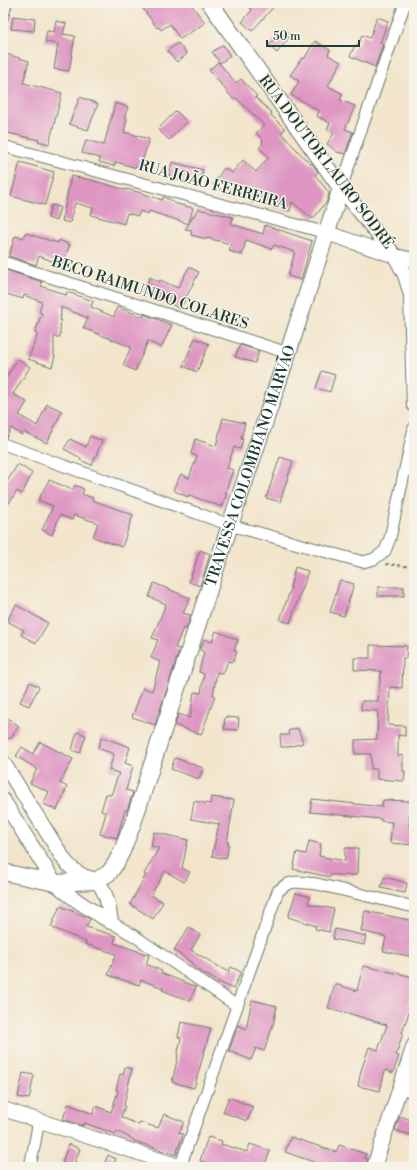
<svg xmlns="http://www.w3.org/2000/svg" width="417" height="1170" viewBox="0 0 417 1170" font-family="'Libre Bodoni',serif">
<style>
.building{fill:#de95c2}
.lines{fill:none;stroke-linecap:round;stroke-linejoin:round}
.minor-casing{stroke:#697869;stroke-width:13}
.tertiary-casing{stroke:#697869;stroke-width:16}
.secondary-casing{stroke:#697869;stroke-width:18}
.path{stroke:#697869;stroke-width:2;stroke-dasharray:3 3;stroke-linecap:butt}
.minor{stroke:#fff;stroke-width:11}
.tertiary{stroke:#fff;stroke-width:14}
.secondary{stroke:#fff;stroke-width:16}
.labels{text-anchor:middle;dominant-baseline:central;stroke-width:3;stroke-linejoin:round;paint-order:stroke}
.street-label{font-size:15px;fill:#1f3d34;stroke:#f7f3e8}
</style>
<rect width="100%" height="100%" fill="#f7f3e8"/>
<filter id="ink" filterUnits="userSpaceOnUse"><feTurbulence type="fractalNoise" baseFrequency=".025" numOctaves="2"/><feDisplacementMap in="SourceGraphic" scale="8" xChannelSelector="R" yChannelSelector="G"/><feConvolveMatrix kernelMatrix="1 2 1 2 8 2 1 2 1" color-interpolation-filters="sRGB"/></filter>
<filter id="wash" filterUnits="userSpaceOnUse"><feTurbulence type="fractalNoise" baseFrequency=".012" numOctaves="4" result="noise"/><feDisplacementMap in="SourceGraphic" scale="16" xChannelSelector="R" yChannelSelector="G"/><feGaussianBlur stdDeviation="0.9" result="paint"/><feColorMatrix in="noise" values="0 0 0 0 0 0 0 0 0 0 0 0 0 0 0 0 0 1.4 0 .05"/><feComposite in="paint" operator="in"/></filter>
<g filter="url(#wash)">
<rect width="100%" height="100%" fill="#f2e5cc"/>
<g id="blocks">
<!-- building -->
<g class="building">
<path d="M139,3H190L205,23L180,39L170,24L161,30L159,27L157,28Z"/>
<path d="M246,3H277L252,31L242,22L252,10Z"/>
<path d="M13,16L35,19L34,31L11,29Z"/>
<path d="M377,17L388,21L380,43L383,44L375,67L350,56L355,45L358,46L362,35L370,38Z"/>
<path d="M56,21L66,23L63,34L75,36L69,71L54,69L58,44L45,42L47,31L54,32Z"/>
<path d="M283,29L291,35L277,53L269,46Z"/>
<path d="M315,41L330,50L328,55L341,62L328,86L343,94L340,100L355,106L345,129L353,132L345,154L337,152L327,144L334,133L327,130L330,123L317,116L319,111L291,95L299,81L290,75L302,58L304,59Z"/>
<path d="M178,43L187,54L177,62L167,51Z"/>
<path d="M223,45L230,56L220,63L212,52Z"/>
<path d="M6,54L29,61L23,83L62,93L49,144L38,141L39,140L3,132V65Z"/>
<path d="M218,62L236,83L241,79L257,96L255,97L272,113L271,115L285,129L281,133L310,164L312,163L318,172L315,175L329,193L327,201L313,219L292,202L290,211L272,207L259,195L252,203L238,191L236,194L229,188L226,193L213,185L224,168L232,173L243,160L256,172L269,157L259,148L263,143L262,142L263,140L256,133L264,125L236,98L234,100L209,70Z"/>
<path d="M80,97L98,104L88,130L69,124Z"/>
<path d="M115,103L128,107L124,118L127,119L124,132L149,139L140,169L116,162L114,166L99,162L100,158L82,153L86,140L104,145Z"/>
<path d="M176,111L187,122L169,140L158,129Z"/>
<path d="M20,162L54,172L45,205L11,196Z"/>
<path d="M172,162L203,170L199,187L187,184V182L169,177Z"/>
<path d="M71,176L91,180L126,190V189L138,192L162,200L163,197L173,201V203L193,208L189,223L198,209L233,217L231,224L263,234L265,225L312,241L301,280L288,276L295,252L274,245L272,249L246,240L242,255L229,251L231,244L207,238V239L191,235L192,230L185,229L189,224L149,211L148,214L140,211L138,216L127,213L124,224L91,215L93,208L75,203L70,223L62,221Z"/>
<path d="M51,205L60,207L56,221L48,218Z"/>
<path d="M25,233L58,243L59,240L70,245L62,265L39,256L36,265L9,256L15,236L23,238Z"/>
<path d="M189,267L199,272L180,309L170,303L143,291L150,277L159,282L160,280L178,288Z"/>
<path d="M3,269L42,282L41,286L66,295L67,292L93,301L91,307L114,317L117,307L143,317L144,314L172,325L161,348L148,341L135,371L123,365L131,347L83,328L88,318L61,307L60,337H54V356H55L52,367L28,359L38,334L35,333L42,313L39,312L42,302L24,295L23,299L3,293Z"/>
<path d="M195,338L209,344L197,372L183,366Z"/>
<path d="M240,345L259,351L255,363L235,357Z"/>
<path d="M18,359L30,367L13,394L27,402L19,415L37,426L47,404L62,411L47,443L24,432L22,435L11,428L6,438L3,437V382Z"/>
<path d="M322,371L335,375L330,392L316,388Z"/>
<path d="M223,418L245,423L241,439H243L240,449L234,447L227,468L233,470L225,492L227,493L222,507L189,495L188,497L173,490L181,474L189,478L197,456L191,454L195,439L216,446Z"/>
<path d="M90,436L102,441L92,465L80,460L81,458L64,449L70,439L86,447Z"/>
<path d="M280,457L293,461L280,502L266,498Z"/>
<path d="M18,464L32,473L22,494L17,491L3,512V488Z"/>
<path d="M49,480L73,490L75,485L84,489L82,494L93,498L92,500L133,515L122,547L93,537L98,523L74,515L72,520L60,515L52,535L42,530L53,506L38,500Z"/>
<path d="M200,550L210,554L200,586L189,582Z"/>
<path d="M295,567L308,571L302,591H301L290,623L280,620L291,588H290Z"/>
<path d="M340,580L354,584L344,616L330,612Z"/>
<path d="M154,583L190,598L183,613L191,615L186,629L183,628L175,648L180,649L155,725L132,717L143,688L152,691L160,662L151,658L158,640L152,638L166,604L149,597Z"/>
<rect x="378" y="587" width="26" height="9"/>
<path d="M16,605L48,623L36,643L21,635L24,630L7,621Z"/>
<path d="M216,631L238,640L234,650L237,652L233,662L228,661L223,674L217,672L213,695L215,696L201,735L175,725L178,714L190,718L194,692L201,693L204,674L199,672L204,652L200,650L204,639L212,642Z"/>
<path d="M370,645L407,646L406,658H403L402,688L390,687L388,725L405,726V736L398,735V756L403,755V771H405L404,781L377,779V769H371V754H355V740L377,739L378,711L361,710L362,701H378L381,671L354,670V658H370Z"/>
<path d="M30,682L39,687L29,706L20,702Z"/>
<path d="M3,715L19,726L10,739L3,735Z"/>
<path d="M225,717L239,718L238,730L224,729Z"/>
<path d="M298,728L303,743L288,747H281L280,735H289L288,731Z"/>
<path d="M77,732L86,735L80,753L72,750Z"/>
<path d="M102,737L130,747L125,763L133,766L126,790L133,792L127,811L125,810L117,838L100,834L106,813L101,811L106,794L111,795L119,773L109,770L114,754L98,748Z"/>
<path d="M40,742L73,759L60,783L67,787L57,810L43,804L49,792L30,783L37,769L16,756L22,747L33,754Z"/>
<path d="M175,758L203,768L199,779L171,769Z"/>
<path d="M211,797L234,800L227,843H229L226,859L212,856L219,824L191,819L194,801L210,804Z"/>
<path d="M312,799L382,807L383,800L410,801L409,827H414V845L390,843L392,822L381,821V819L310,812Z"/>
<path d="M154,832L188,840L182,868L190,872L184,882L165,871L151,895L163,902L153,919L130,904L146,875L144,874L159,848L151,846Z"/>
<path d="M309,841L321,844L319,856L345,861V848H358L357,875H330V877L293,869L297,852L306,854Z"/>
<path d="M384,877L407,883L405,893L381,888Z"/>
<path d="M296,893L310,897L308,904L334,909L329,932L315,929L316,926L288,917Z"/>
<path d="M60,906L82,915L90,919L86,927L116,936L114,943L149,955L146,964L162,971L161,973L196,987L190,1001L162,990L163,988L141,980L139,985L108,975L116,954L85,944L86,942L51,927Z"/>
<path d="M365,911L414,921V957L383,951L386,937L361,931Z"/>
<path d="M189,927L200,935L191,950L228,972L231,967L241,972L233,989L217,981L200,971L192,964V963L174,950Z"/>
<path d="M335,929L366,936L364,945L333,939Z"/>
<path d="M363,966L414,977L408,1006H411L402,1033H403L396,1055L399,1056L393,1073L385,1070L380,1091L358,1086L361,1071L369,1047L378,1050L387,1025L351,1014L328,1008L335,984L357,991Z"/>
<path d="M252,1000L277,1006L273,1025L264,1051L256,1048L251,1060L229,1051L238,1025L246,1029Z"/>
<path d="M181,1022L211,1028L194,1088L172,1082L178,1057H177L181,1038L178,1037Z"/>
<path d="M125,1067L132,1069L124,1105L125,1106L121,1117L139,1125L140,1122L158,1128L164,1114L184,1122L179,1133L183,1134L176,1155L134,1141V1140L117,1131L116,1134L84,1123L83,1126L63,1119L68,1104L93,1114L96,1106L111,1112L118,1091L116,1090L120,1074L123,1075Z"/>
<path d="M23,1073L34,1075L29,1099L18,1097Z"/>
<path d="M229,1097L253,1107L247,1121L223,1112Z"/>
<path d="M400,1116L414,1121V1136L395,1130Z"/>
<path d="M208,1137L222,1141L221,1144L247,1152L250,1144L270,1151L264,1167H219L200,1161Z"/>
<path d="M291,1137L336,1152L339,1145L366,1154L364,1158L368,1159L366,1167H328L285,1152Z"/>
<path d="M69,1144L80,1149L73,1167L62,1162Z"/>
<path d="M108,1155L116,1159L113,1167H103Z"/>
</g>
</g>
</g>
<g filter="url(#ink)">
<use href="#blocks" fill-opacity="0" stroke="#697869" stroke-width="1"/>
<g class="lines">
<defs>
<g id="minor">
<path d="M3,16L6,3"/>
<path d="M3,146L327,233"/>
<path d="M341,188L405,3"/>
<path d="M3,262L288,353"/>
<path d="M3,444L230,525L363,562L374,559L385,551L390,538L414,428"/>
<path d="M111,922L136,937L237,1006"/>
<path d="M400,1087L414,1093"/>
<path d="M30,1167L39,1121"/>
<path d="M180,1167L278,891L287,884L296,882L317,884L414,907"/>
</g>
<g id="tertiary">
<path d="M341,188L395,256L405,275L411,295L414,405"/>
<path d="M327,233L395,256L414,260"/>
<path d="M3,762L65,861C70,867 75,872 82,875C86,878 92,878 96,881C107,890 109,909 111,922"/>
<path d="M3,800L55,883C72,899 92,911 111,922"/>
<path d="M3,1109L182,1167"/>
<path d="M374,1167L414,1045"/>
</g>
<g id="secondary">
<path id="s1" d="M3,872L55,883L95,881L109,873L116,863L122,851L133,823L230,525L288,353L341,188L210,3"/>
</g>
</defs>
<!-- minor casing -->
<use href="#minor" class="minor-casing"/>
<!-- tertiary casing -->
<use href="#tertiary" class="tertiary-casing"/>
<!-- secondary casing -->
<use href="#secondary" class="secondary-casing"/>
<!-- path -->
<path class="path" d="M386,564L414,567"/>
<!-- minor -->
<use href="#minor" class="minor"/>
<!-- tertiary -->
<use href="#tertiary" class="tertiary"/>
<!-- secondary -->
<use href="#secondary" class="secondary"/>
</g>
</g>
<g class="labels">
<!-- street labels -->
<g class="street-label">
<text transform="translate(326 162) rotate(53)">RUA DOUTOR LAURO SODRÉ</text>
<text transform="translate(213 185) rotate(15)">RUA JOÃO FERREIRA</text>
<text transform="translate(150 293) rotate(18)">BECO RAIMUNDO COLARES</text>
<text stroke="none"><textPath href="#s1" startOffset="541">TRAVESSA COLOMBIANO MARVÃO</textPath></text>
</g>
</g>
<!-- margin -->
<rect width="417" height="1170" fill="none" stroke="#f7f3e8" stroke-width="16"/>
<!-- scale -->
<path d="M267 40v6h92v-6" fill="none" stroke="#1f3d34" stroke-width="2"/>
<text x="273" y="40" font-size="12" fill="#1f3d34" stroke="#f7f3e8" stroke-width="3" paint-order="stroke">50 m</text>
</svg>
